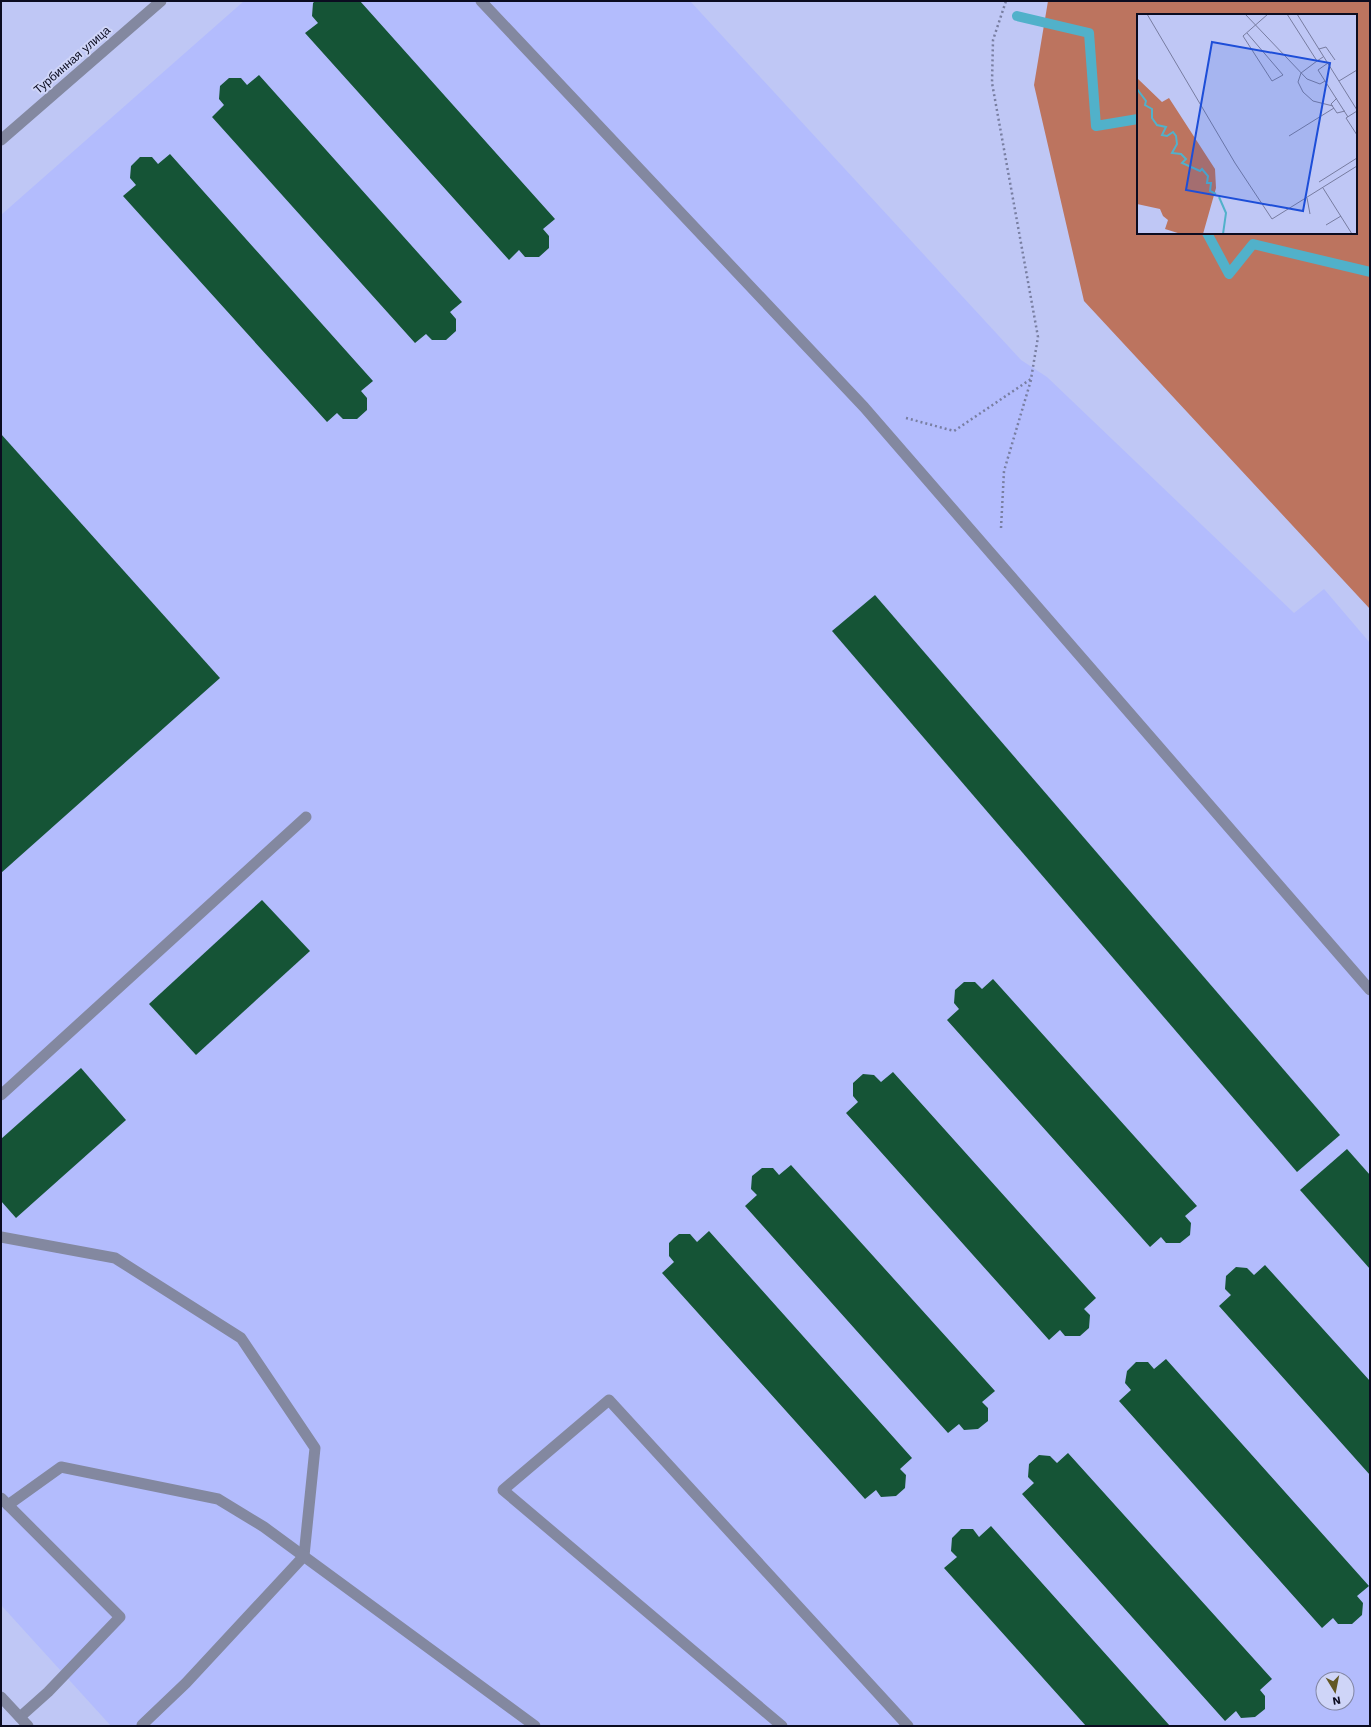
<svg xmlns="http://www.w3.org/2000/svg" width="1371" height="1727" viewBox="0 0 1371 1727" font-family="'Work Sans',sans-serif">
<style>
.built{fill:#b3bcfd;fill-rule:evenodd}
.forest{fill:#bc745f;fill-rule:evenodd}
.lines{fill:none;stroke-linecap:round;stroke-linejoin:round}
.stream{stroke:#51b1ca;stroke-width:10}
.building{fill:#155436}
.path{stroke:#787ea1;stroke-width:2.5;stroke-dasharray:2 3;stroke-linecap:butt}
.service{stroke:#8388a0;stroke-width:11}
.minor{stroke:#8388a0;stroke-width:11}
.tertiary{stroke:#8388a0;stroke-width:11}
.labels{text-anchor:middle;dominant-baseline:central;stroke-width:4;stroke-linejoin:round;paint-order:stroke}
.street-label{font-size:12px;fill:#0b0c20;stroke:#cfd5f8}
.inset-river{fill:none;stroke:#51b1ca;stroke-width:2}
.inset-road{fill:none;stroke:#777ca0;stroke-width:1}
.view{fill:#1d4ed8;fill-opacity:0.15;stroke:#1d4ed8;stroke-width:2}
.inset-edge{fill:none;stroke:#0b0c20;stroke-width:2}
</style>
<rect width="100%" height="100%" fill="#bfc7f5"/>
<!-- built -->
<path class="built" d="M244,1H690L1021,360L1047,377L1294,613L1324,589L1370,643V1726H111L1,1605V215ZM1323,1679H1347V1703H1323Z"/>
<!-- forest -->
<path class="forest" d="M1048,1H1370V609L1084,301L1034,85ZM1138,15H1356V233H1138Z"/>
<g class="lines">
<!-- stream -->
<g class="stream">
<path d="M1017,16L1089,33L1096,126L1138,119"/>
<path d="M1207,233L1229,274L1253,244L1370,272"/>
</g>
</g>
<!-- building -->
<g class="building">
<path d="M315,1H360L555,219L543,229L549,236V248L539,257H525L519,250L509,260L305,33L318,23L312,16L313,3Z"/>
<path d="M259,75L462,302L450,312L456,319V331L446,340H432L426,334L415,343L212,117L224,105L219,99L220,86L229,78H241L247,85Z"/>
<path d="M170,154L373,381L361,391L367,398V410L357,419H343L337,413L327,422L123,196L136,185L130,178L131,166L140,157H152L158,164Z"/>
<path d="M1,434L220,678L1,873Z"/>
<path d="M875,595L1340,1135L1297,1172L832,631Z"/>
<path d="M262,900L310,951L196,1055L149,1004Z"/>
<path d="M993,979L1197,1206L1185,1216L1191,1223L1190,1235L1180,1243H1166L1161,1237L1150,1247L947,1020L959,1009L954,1003L955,990L964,982H975L982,989Z"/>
<path d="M81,1068L126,1120L16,1218L1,1201V1139Z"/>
<path d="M893,1072L1096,1298L1084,1309L1090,1315L1089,1328L1080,1336H1065L1060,1330L1049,1340L846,1113L858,1102L853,1096V1083L863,1074L874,1075L881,1082Z"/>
<path d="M1347,1149L1370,1175V1269L1300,1190Z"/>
<path d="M791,1165L995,1391L982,1402L988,1408V1421L978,1429L964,1430L959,1424L948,1433L745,1206L757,1195L751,1189L752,1176L762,1168H773L779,1175Z"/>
<path d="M709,1231L912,1458L900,1469L906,1475L905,1488L896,1496L881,1497L876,1490L865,1499L662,1273L674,1262L669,1256V1243L674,1238L679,1234H690L697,1242Z"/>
<path d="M1265,1265L1370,1381V1475L1219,1306L1231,1295L1225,1289L1226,1276L1236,1267L1247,1268L1254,1275Z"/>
<path d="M1166,1359L1369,1586L1357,1596L1363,1603L1362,1615L1352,1624H1338L1333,1618L1322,1628L1119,1401L1131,1390L1125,1383L1127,1371L1136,1362H1148L1154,1369Z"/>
<path d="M1068,1453L1272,1679L1260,1690L1265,1696V1709L1255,1717L1241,1718L1236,1711L1225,1721L1022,1494L1034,1483L1028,1477L1029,1464L1039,1455L1050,1456L1057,1463Z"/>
<path d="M991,1526L1170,1726H1086L944,1568L957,1557L951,1551L952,1538L961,1529H973L979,1537Z"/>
</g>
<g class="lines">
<!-- path -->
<g class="path">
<path d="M906,418L954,431L1031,379L1038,337L992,83L993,40L1006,1"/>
<path d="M1001,528L1004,471L1031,380"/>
</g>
<!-- service -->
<g class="service">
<path d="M481,1L864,407L1370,990"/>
<path d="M1,1095L306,817"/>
<path d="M1,1237L115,1258L241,1338L315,1448L304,1556L186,1683L142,1725"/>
<path d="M1,1498L120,1617L48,1692L20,1717"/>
<path d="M8,1505L61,1467L218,1499L264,1527L535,1726"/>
<path d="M782,1726L503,1490L609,1400L908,1726"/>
</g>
<!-- minor -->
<path class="minor" d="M1,140L161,1"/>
<!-- tertiary -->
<path class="tertiary" d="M1,1697L28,1726"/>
</g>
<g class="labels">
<!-- street labels -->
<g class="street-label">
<text transform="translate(72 60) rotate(-41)">Турбинная улица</text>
</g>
</g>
<!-- overview -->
<g transform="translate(1137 14)">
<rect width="220" height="220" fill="#bfc7f5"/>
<path d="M0,64L25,88L32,84L78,155L79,174L66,220H44L28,215L31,206L26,202L23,195L0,190Z" fill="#bc745f"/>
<path class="inset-river" d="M0,75L9,87L8,91L15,95V104L20,111L29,113L25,121L30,122L36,118L39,122L40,130L35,139L44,140L49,145L45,149L63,157L65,155L71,162L70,169H74L73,177L79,180M82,183L89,199L86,220"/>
<path class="inset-road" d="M10,0L98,149L135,205L220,152M108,0L170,65L183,70L188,67M150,0L180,47L186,43M160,0L220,96M110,19L146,61L135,67L106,22L131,0M182,35L189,33L198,46M180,47L164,59L161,68L166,78L176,87L196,92M191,49L181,56L211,103M202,67L220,56M200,84L194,90L200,99L208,97M220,97L209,104L220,121M152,122L197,94M182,168L220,144M186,174L215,220M170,184L173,200M189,211L204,202"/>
<path class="view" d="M75,28L193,49L166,197L49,176Z"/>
<rect width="220" height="220" class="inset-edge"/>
</g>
<!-- border -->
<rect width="1371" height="1727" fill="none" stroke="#0b0c20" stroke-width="4"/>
<!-- north arrow -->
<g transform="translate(1335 1691) rotate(170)"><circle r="19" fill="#cfd5f8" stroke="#8185a2"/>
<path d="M0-3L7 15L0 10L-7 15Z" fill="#635825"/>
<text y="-6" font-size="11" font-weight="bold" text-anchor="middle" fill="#0b0c20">N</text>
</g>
</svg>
